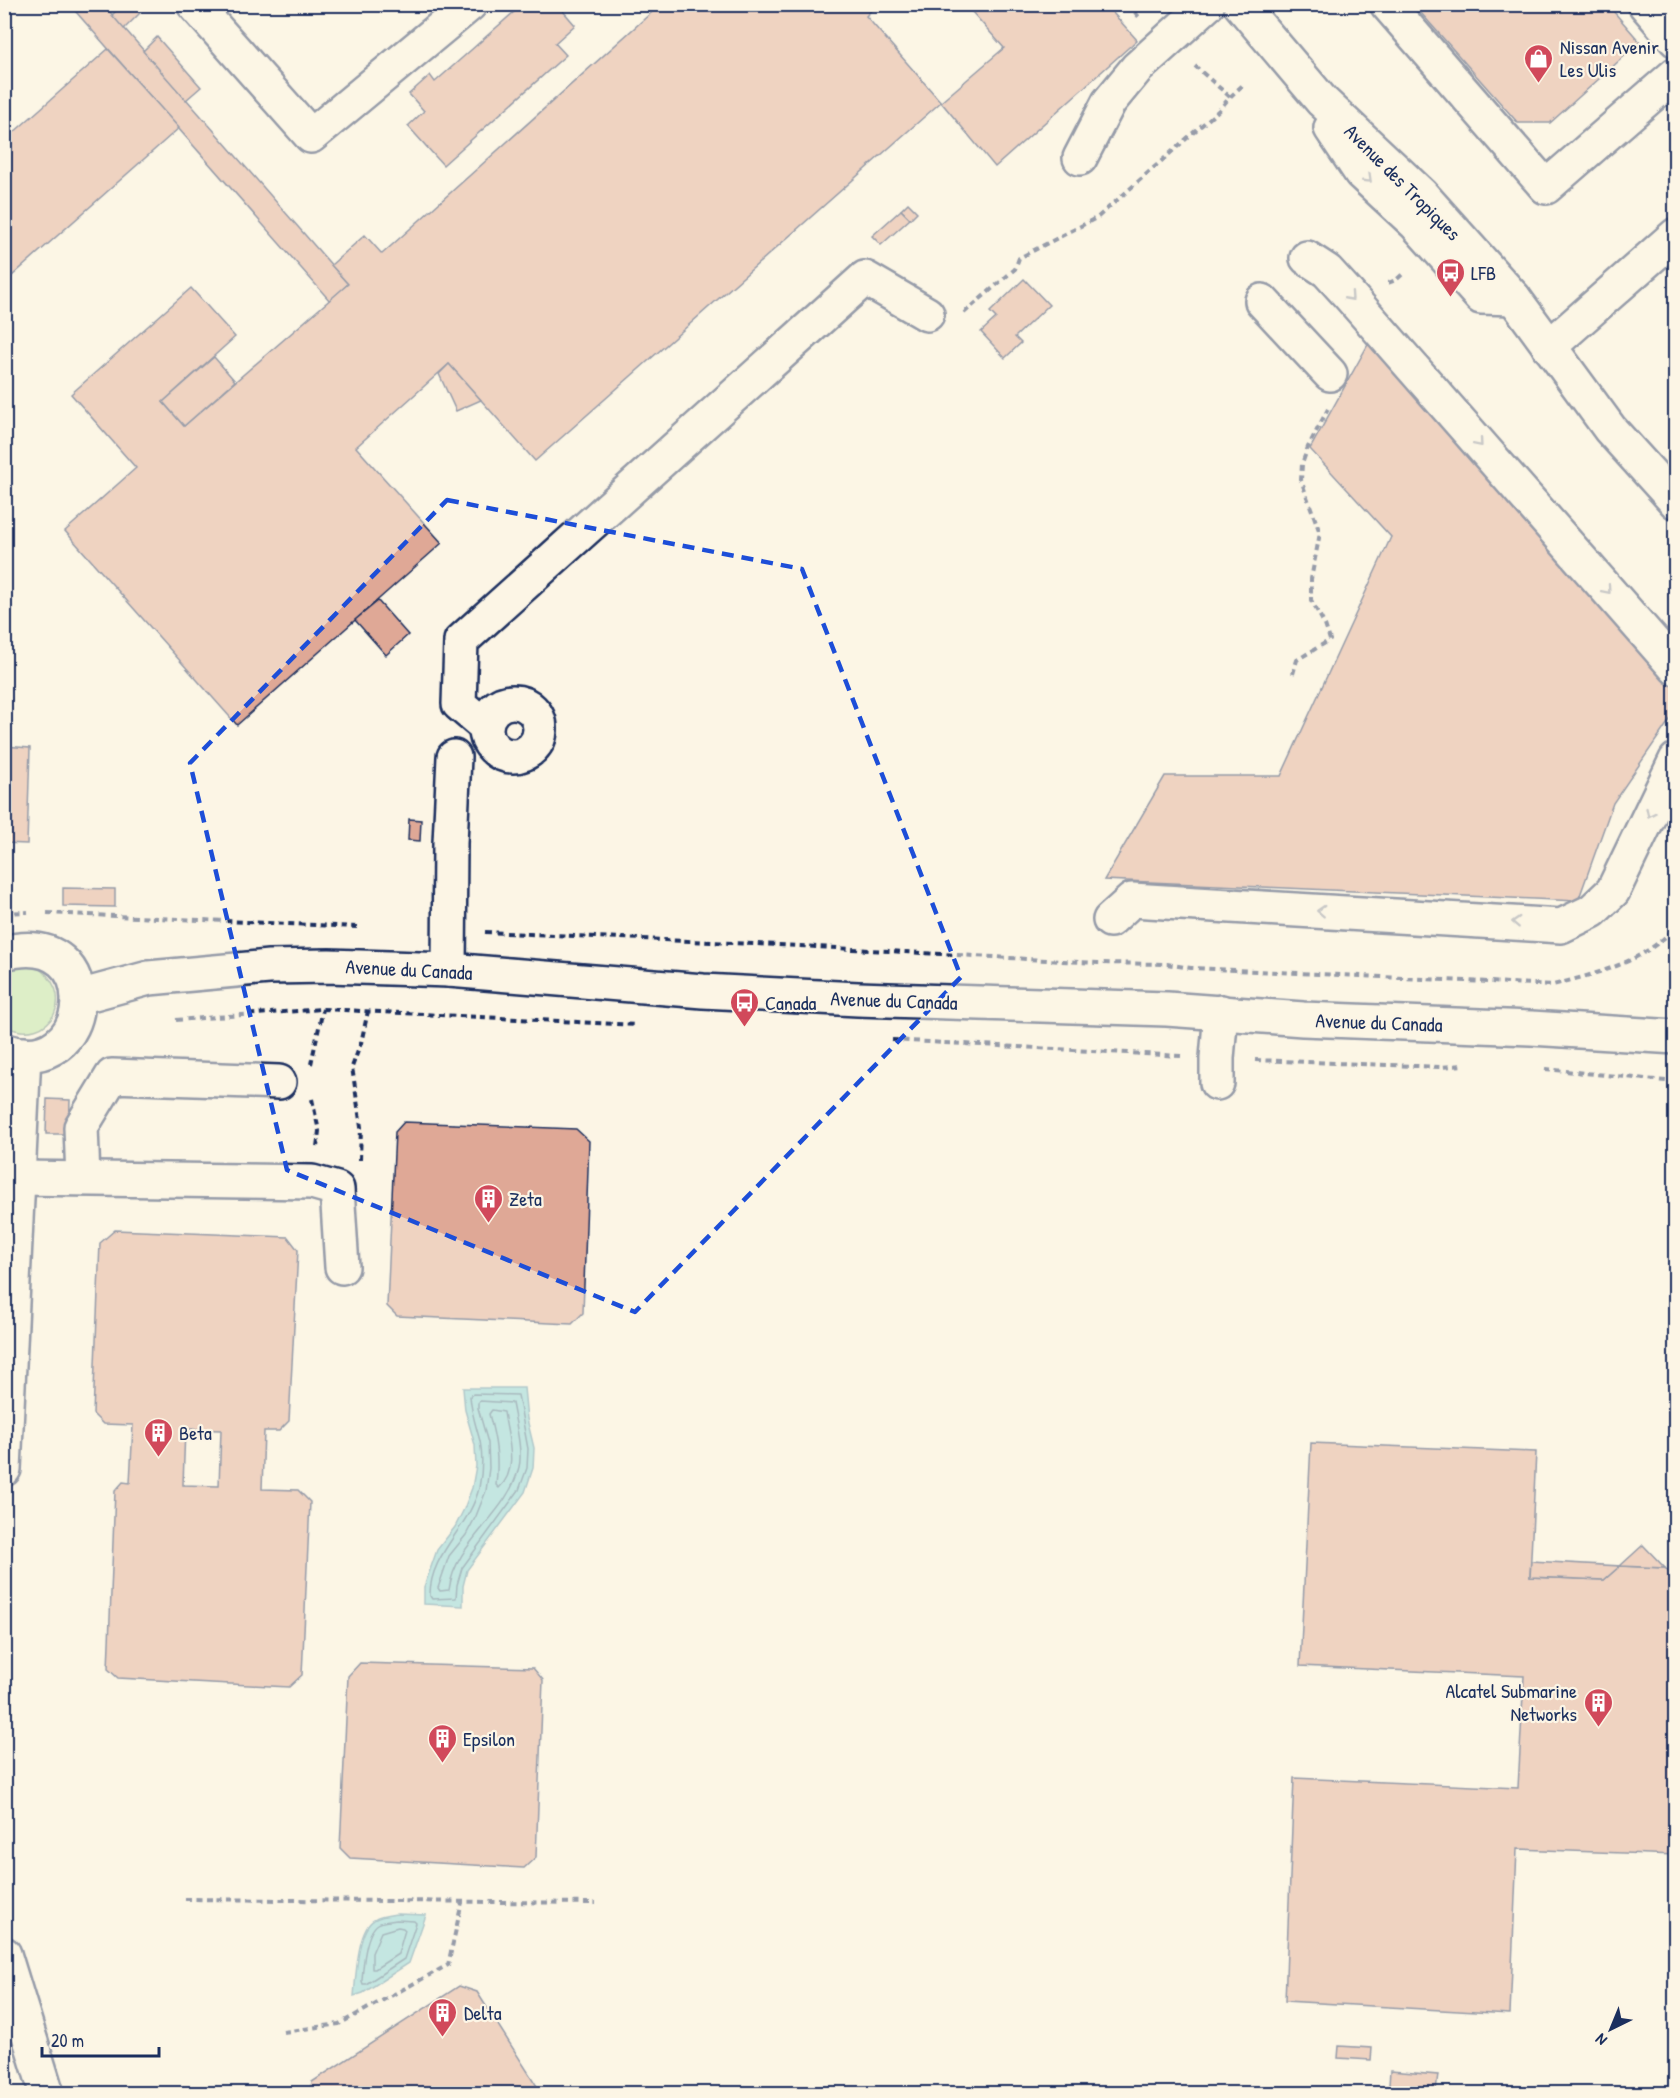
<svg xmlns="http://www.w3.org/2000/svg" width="1680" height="2098" viewBox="0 0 1680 2098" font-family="'Patrick Hand',sans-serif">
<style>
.green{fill:#b8e5a3;stroke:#6a8a80;stroke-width:1.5}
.water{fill:#82d3db;stroke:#5991a9;stroke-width:1.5}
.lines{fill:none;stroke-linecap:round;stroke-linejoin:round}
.shore{stroke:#447190;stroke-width:1.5}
.building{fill:#dfa896;stroke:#1b2f5e;stroke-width:1.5;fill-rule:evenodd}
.minor-casing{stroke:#1b2f5e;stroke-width:38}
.path{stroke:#1b2f5e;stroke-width:4;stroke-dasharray:6 4.5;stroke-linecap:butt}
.minor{stroke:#fcf5e5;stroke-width:33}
.oneway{stroke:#8c92a2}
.marked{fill:none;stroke:#1d4ed8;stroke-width:4.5;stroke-dasharray:12 8;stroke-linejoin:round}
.labels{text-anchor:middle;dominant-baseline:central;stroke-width:4.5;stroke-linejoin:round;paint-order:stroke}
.poi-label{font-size:20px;fill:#1b2f5e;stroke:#fcf5e5;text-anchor:start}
.street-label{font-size:20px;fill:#1b2f5e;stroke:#fcf5e5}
</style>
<rect width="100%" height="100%" fill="#fcf5e5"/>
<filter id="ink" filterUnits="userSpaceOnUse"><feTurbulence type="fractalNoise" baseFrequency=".0167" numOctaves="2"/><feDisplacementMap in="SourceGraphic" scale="12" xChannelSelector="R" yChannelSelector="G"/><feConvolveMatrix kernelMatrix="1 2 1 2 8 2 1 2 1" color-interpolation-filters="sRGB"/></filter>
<g filter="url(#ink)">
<!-- green -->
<path class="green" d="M33,965C81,991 51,1049 5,1026L4,970L7,968Z"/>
<!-- water -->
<g class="water">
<path d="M463,1388H524L527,1419L534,1448L533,1468L525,1492L467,1570L463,1586V1606L424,1604V1587L437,1550L455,1527L464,1509L472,1488L476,1466L475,1445L465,1410Z"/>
<path d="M397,1914L426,1915L409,1963L363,1993L354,1996C356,1978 357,1930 374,1920C380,1916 390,1915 397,1914Z"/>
</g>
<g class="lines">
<!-- shore -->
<g class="shore">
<path d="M473,1394L518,1395L528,1449L527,1468L519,1490L462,1568L457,1585L456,1598L432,1599L430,1596C429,1554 470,1527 479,1488C482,1473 483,1456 480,1441C476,1426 471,1412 470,1396Z"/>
<path d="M480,1401L512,1403C515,1420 523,1452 519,1467C508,1515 455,1541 449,1590L440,1591L438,1588L449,1556L466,1535L476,1516L486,1491L489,1468L488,1443L478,1408V1403Z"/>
<path d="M492,1410L504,1412C507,1436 520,1469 499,1488L496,1485C499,1458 496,1440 489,1414Z"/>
<path d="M397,1920L414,1921L416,1923L404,1959L366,1984H363L362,1981C363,1967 365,1933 378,1924C382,1921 391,1921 397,1920Z"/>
<path d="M398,1927L403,1928L405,1930L398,1954L375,1969H372V1953L381,1932Z"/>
</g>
</g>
<!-- building -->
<g class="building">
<path d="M69,4H103L348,284L330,301Z"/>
<path d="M123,4H132L140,13L124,29L112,15Z"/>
<path d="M523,4H557L575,25L555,43L566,55L443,165L408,126L424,111L409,94L430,75L435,82Z"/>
<path d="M661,4H877L866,16L941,102L535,461L449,364L356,447L442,543L237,725L65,531L136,468L71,394L191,288L235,337L163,402L184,426L348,284L331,265L365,235L382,254Z"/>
<path d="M965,4H1105L1137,40L995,167L941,102L1004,48Z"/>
<path d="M1413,4H1607L1640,42L1550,123H1518Z"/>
<path d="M157,37L201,87L186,100L143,51Z"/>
<path d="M108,49L179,128L4,283V141Z"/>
<path d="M908,203L917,212L910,219L901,210Z"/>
<path d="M901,210L910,219L881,245L872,236Z"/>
<path d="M1024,279L1049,305L1015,337L1021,343L1005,358L981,332L996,318L990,312Z"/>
<path d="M1370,341L1676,687V711L1613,803L1578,901L1104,880L1165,776H1281L1391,537L1310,449Z"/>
<path d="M214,357L235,381L184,426L163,402Z"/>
<path d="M449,364L481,400L456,411L439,374Z"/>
<path d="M378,601L408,635L386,655L355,620Z"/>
<path d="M4,746L30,748L27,844L4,843Z"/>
<path d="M409,819L421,820L420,841L408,840Z"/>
<path d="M63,888L115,889V907L63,906Z"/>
<path d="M47,1099L70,1100L69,1134H46Z"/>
<path d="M404,1122L576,1129L589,1141L583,1313L572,1324L397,1316L387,1306L395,1132Z"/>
<path d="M115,1230L288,1237L298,1250L289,1421L279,1431H264L262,1489L298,1490L310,1502L302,1675L289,1687L118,1678L108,1669L115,1491L123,1482L130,1483L133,1425L103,1424L93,1414L100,1243ZM185,1429L221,1430L219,1486L183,1485Z"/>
<path d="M1311,1443L1536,1452L1530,1577L1604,1580L1620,1566L1665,1568L1676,1580V1855L1517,1849L1510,2014L1285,2001L1294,1778L1518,1788L1524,1676L1300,1666Z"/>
<path d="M1643,1545L1665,1568L1620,1566Z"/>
<path d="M1531,1561L1620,1566L1604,1580L1530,1577Z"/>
<path d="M360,1663L533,1668L543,1680L536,1857L524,1868L350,1858L340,1848L348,1676Z"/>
<path d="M459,1986L477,1992L542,2094H309L312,2082Z"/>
<path d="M1339,2046L1372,2048L1371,2060L1338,2058Z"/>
<path d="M1390,2071L1438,2075L1436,2090L1389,2085Z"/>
</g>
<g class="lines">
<defs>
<g id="minor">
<path d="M194,4L311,136L470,4"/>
<path d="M1240,4L1322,101L1421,194L1514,298L1610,429L1676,502"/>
<path d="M1387,4L1546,187L1676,74"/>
<path d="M1645,4L1676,40"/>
<path d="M1331,128L1361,173L1416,224L1481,297L1514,298"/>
<path d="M1080,158L1109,102L1137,68L1208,4"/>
<path d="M1307,258L1327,271L1348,294L1676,668"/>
<path d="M1262,301L1330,374"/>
<path d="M1549,347L1676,235"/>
<circle cx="513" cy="729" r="27"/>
<path d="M485,726L459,704L461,641L865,278L927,314"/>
<path d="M1110,920L1132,900L1561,926L1592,911L1613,891L1676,760"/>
<path d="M4,953C110,925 95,1083 4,1050"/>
<path d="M449,970L450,843L454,757"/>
<path d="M79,997L149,978L269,967L329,966L449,970L703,991L858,999L1167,1009L1303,1019L1531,1028L1676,1037"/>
<path d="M1217,1083V1058L1221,1012"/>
<path d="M18,1178L312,1182L337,1189L342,1267"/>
<path d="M83,1178L81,1127L112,1076L279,1082"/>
<path d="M4,1469L24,1054"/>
<path d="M4,1954L47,2094"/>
</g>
</defs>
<!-- minor casing -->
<use href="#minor" class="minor-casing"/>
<!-- path -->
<g class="path">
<path d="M1128,4L1139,17"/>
<path d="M1230,97L1245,83"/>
<path d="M1388,283L1396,280L1405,272"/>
<path d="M964,313L1015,269L1019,258L1098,217L1219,110L1230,97L1195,66"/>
<path d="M1293,674L1297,660L1330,640L1325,625L1311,600V579L1320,533L1301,480L1302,464L1308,447L1328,409"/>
<path d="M4,913L28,912"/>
<path d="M47,913L357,927"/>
<path d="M485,932L800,946L1098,963L1167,964L1191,968L1553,985C1597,973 1644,963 1676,926"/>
<path d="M176,1020L323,1009L636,1025"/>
<path d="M892,1040L1181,1056"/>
<path d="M1255,1060L1442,1067L1463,1065"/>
<path d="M311,1064L323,1009"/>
<path d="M1545,1069L1676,1082"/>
<path d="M312,1099L319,1131L317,1147"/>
<path d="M360,1160L361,1127L352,1067L361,1043L368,1011"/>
<path d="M185,1899L596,1903"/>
<path d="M283,2032L339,2024L448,1965L462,1902"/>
</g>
<!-- minor -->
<use href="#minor" class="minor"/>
</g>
<!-- one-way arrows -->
<defs><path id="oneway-chevron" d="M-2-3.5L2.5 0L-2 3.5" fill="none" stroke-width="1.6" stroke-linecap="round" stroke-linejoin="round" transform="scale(1.5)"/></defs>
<g class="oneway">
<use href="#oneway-chevron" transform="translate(1368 179) rotate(44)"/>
<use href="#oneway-chevron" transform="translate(1350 297) rotate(48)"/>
<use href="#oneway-chevron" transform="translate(1479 443) rotate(49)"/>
<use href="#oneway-chevron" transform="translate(1607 590) rotate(49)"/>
<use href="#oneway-chevron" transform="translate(1650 813) rotate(115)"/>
<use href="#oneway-chevron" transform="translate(1321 911) rotate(-177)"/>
<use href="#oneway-chevron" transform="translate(1516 922) rotate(-177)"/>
</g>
</g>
<!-- marked area -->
<path d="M0 0H1680V2098H0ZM447,500L802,569L961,977L635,1312L287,1170L190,763Z" fill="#fcf5e5" fill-opacity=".55" fill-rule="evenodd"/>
<path class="marked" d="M447,500L802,569L961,977L635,1312L287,1170L190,763Z"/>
<!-- icons -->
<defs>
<symbol id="shop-pin" viewBox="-11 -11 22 30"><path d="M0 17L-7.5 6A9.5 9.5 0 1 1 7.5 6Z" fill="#d1495b" stroke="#fcf5e5"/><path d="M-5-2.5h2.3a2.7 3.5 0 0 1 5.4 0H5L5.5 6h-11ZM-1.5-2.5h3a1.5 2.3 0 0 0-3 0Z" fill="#fff"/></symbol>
<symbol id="bus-pin" viewBox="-11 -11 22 30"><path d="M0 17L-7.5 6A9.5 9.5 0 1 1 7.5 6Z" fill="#d1495b" stroke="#fcf5e5"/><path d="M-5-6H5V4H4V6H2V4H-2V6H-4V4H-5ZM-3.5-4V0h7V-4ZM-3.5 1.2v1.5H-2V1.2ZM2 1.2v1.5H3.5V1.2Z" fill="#fff"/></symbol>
<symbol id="building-pin" viewBox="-11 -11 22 30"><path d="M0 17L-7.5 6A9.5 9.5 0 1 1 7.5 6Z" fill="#d1495b" stroke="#fcf5e5"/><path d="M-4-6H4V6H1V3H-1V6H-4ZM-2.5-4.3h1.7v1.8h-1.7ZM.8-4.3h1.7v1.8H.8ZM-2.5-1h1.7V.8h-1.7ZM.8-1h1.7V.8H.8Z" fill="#fff"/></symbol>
</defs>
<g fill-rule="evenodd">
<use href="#shop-pin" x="1522" y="42" width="33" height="45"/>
<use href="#bus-pin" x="1434" y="256" width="33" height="45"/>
<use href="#bus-pin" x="728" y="986" width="33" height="45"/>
<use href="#building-pin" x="472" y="1182" width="33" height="45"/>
<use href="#building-pin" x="142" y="1416" width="33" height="45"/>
<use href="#building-pin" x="1582" y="1686" width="33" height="45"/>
<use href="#building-pin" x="426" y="1722" width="33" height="45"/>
<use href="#building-pin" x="426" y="1996" width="33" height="45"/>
</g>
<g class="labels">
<!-- poi labels -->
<g class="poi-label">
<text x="1560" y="46">Nissan Avenir<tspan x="1560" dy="23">Les Ulis</tspan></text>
<text x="1471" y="272">LFB</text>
<text x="765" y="1002">Canada</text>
<text x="509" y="1198">Zeta</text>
<text x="179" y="1432">Beta</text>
<text x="1577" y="1690" text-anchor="end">Alcatel Submarine<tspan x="1577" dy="23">Networks</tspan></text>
<text x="463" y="1738">Epsilon</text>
<text x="464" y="2012">Delta</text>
</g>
<!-- street labels -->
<g class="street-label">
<text transform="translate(1403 182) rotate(45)">Avenue des Tropiques</text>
<text transform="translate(409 969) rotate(3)">Avenue du Canada</text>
<text transform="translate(894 1000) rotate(2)">Avenue du Canada</text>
<text transform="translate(1379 1022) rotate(2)">Avenue du Canada</text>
</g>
</g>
<!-- margin -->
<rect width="1680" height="2098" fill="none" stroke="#fcf5e5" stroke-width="24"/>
<rect x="12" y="12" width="1656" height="2074" fill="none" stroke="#1b2f5e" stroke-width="2" filter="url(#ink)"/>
<!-- north arrow -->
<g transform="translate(1611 2029) rotate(223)" stroke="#fcf5e5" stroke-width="4.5" paint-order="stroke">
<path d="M0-4.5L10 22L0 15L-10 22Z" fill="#1b2f5e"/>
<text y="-9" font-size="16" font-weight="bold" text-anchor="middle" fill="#1b2f5e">N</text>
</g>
<!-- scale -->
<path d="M42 2047v9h117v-9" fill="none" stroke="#1b2f5e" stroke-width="3"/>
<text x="51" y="2047" font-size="18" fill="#1b2f5e" stroke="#fcf5e5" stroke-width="4.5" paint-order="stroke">20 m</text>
</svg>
